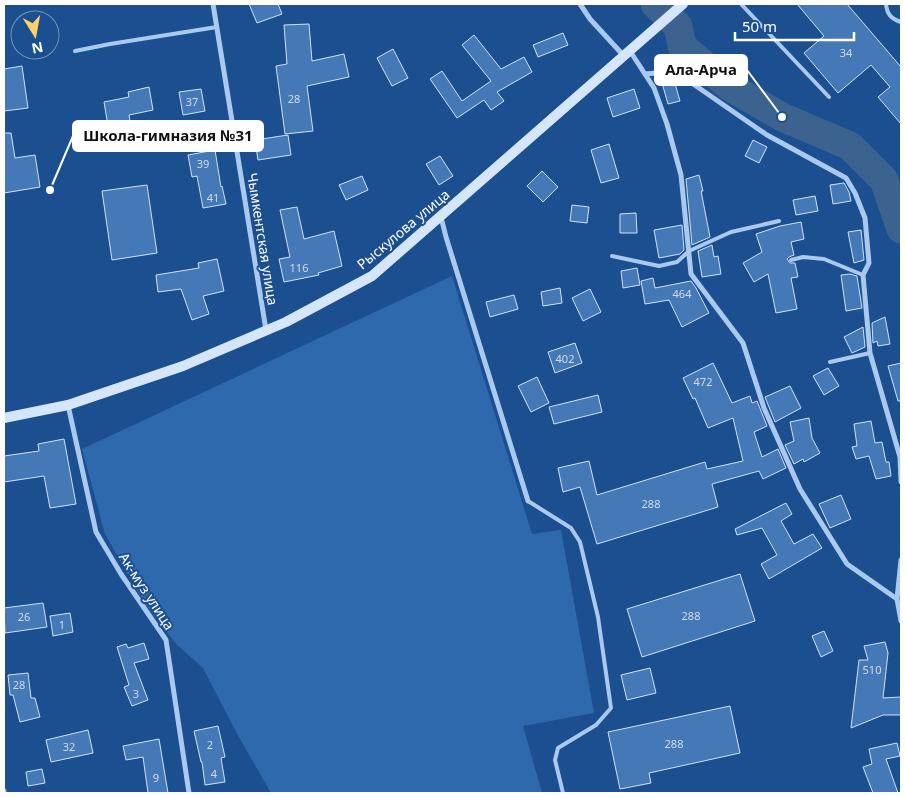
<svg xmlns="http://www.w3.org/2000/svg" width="905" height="797" viewBox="0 0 905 797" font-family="'Noto Sans',sans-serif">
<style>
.green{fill:#2e69ad}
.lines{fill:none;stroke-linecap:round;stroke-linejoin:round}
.river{stroke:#3c6290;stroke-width:29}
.building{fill:#4478b7;stroke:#cfe3fa}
.lane{stroke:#a9c9ee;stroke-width:4}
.street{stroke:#a9c9ee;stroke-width:5}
.secondary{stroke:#d6e6fa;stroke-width:10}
.labels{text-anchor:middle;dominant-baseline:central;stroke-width:4;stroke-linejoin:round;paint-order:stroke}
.number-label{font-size:11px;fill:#d0dded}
.street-label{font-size:14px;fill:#fff;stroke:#1b4f8f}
.leader{fill:none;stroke:#fff;stroke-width:2}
.callout-dot{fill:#fff;stroke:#1b4f8f;stroke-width:2}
.callout{fill:#fff;stroke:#fff;stroke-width:2}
.callout-label{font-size:15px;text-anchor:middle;font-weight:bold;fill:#111}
</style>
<rect width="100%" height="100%" fill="#1b4f8f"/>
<!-- green -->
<path class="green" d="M452,276L532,534L561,530L594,713L523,726L542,793H271L235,730L203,668L176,644L143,601L105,534L82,449Z"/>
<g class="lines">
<!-- river -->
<path class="river" d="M655,4L678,26L682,46L730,87L782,117L850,146L884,180L901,229"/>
</g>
<!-- building -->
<g class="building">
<path d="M249,4H278L282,14L257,23Z"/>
<path d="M797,4H847L901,67V124L878,97L890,87L871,65L838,93L804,53L824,36Z"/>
<path d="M309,24L312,61L344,54L349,77L307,86L313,131L285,134L276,66L287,64L284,25Z"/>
<path d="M563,33L568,45L538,57L533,45Z"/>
<path d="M474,35L501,69L524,57L532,72L497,92L504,101L491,110L484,100L457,118L430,79L442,71L462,101L491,81L462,45Z"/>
<path d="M393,49L408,78L392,86L377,58Z"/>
<path d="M22,66L28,108L4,111V69Z"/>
<path d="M674,80L680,101L668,104L662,83Z"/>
<path d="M149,87L153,110L129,115L130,121L108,126L104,102L129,97L128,92Z"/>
<path d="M201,89L205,111L183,115L179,92Z"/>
<path d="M634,89L640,108L613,117L607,98Z"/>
<path d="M4,133H11L15,158L35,155L40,187L4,193Z"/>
<path d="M288,135L291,155L258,160L255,140Z"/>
<path d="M753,140L767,147L759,163L745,156Z"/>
<path d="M609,144L619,178L601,183L591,150Z"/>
<path d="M215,150L221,187L222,186L226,204L203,208L197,176L192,177L188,155Z"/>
<path d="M440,156L453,176L439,185L426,164Z"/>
<path d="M542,171L558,187L543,202L527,186Z"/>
<path d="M699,175L703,191H701L710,237L692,245L686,179Z"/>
<path d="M362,176L368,190L346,200L339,185Z"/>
<path d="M844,183L849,192L851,201L833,204L830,185Z"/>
<path d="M147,185L157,253L112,260L102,191Z"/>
<path d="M815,196L818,211L796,215L793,200Z"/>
<path d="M572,205L589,207L587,223L570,221Z"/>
<path d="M297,207L304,239L334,231L342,266L318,273L319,275L284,282L279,259L290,257L280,210Z"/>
<path d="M636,213L637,233H620V214Z"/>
<path d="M801,222L804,239L791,242L794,255L789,257L787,259L790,263H795L798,277L791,278L797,309L776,313L768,274L754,282L743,263L762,252L756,234L780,226Z"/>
<path d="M682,225L684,250L680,254L659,258L654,230Z"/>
<path d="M861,230L864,260L854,263L848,232Z"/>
<path d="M712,245L714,257L718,256L721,274L702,277L698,251Z"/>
<path d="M217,259L224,291L203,296L209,314L192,320L181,289L158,292L156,275L199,268L198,263Z"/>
<path d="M637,268L640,285L623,288L621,271Z"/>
<path d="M850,274L857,276L862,308L846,311L841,275Z"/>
<path d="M653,278L655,288L691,281L696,288L709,313L682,327L669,300L645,304L641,281Z"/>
<path d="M560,288L562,303L543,306L541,292Z"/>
<path d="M590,289L601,312L583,321L572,298Z"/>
<path d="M514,295L518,309L490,317L486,302Z"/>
<path d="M885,317L890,344L878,346L877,341L873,343L872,323Z"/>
<path d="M863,327L865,347L852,353L844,337Z"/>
<path d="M575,343L582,363L555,373L548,352Z"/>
<path d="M713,363L732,403L750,396L752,403L757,401L767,426L754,432L762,457L778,449L786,468L763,479L759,471L712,484L718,507L597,544L580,487L563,492L558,468L589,461L597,495L705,462L707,469L743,461L733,418L708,428L695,398L693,399L683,378Z"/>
<path d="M901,363V401H898L888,366Z"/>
<path d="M828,368L839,386L824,395L813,376Z"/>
<path d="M537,377L549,403L531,412L518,386Z"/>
<path d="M790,386L801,408L775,422L765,397Z"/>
<path d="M598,395L602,412L554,424L549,407Z"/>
<path d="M809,418L812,438L820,453L804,462L803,459L794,464L785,445L794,441L790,422Z"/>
<path d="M871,421L875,443L882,442L886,462H889L891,476L876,479L869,456L856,459L852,447L857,446L854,424Z"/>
<path d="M64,439L76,504L50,508L44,476L4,482V456L39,451L38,444Z"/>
<path d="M841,495L851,519L830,528L819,504Z"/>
<path d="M786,503L792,514L781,521L794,544L813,534L822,548L769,579L761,564L777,555L762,528L737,535L735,529Z"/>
<path d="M740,574L755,621L642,657L627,609Z"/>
<path d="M43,603L47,627L5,633L4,608Z"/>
<path d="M70,613L73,632L53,636L50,616Z"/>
<path d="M824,631L833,651L821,657L812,636Z"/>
<path d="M885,642L888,653L883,698L901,697V715H883L851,728L859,660H868L864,646Z"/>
<path d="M144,643L149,659L134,663L148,700L132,706L124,687L129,685L117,647L126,644L128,648Z"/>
<path d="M650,668L656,693L627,700L621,675Z"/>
<path d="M28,673L31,698H35L40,717L20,722L13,695H10L8,675Z"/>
<path d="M730,706L740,753L649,773L651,783L620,789L608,732Z"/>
<path d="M218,726L225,757L221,758L225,782L205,785L202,762H201L194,731Z"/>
<path d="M88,730L93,753L51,762L46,740Z"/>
<path d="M159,739L168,793H148L143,757L126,760L123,746Z"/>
<path d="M897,743L900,756L886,759L898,793H873L863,767L872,764L869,749Z"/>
<path d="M42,769L45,783L28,786L26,772Z"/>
</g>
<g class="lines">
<!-- lane -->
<g class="lane">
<path d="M741,4L829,97"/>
<path d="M886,4C887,14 891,19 901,22"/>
<path d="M75,51L110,44L217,27"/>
<path d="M612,256L659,266L677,262L689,251L731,232L779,221"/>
<path d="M791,260L803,257L824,259L863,275"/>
<path d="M830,362L870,353"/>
<path d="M528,501L571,528L580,542L598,617L611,708L596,725L558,748L555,760L563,793"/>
</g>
<!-- street -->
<g class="street">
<path d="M213,4L266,330"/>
<path d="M580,4L590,19L624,56"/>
<path d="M630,51L654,88L667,124L681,175L691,274L743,343L764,408L800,489L847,564L897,599"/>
<path d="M645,74C661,72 671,72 686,79L767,135L846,178L855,193L865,218L869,263L863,275L870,353L900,457L901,482"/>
<path d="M441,217L446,237L528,501"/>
<path d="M68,405L96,532L121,574L166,640L189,793"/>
<path d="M901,560L897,599L901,621"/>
<path d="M4,791V793"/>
</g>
<!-- secondary -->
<path class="secondary" d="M4,418L68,405L183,366L286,322L372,276L683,4"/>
</g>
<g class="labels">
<!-- number labels -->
<g class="number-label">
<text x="846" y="52">34</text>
<text x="294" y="98">28</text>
<text x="192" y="101">37</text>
<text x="203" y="163">39</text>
<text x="213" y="197">41</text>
<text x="299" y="267">116</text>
<text x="682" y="293">464</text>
<text x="565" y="358">402</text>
<text x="703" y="381">472</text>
<text x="651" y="503">288</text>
<text x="691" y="615">288</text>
<text x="24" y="616">26</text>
<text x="62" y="624">1</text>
<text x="872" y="669">510</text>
<text x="19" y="684">28</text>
<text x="136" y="693">3</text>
<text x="674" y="743">288</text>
<text x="210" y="744">2</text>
<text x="69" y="746">32</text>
<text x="214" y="773">4</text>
<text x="156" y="777">9</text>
</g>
<!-- street labels -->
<g class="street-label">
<text transform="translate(403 229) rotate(-40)">Рыскулова улица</text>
<text transform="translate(263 239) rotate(81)">Чымкентская улица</text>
<text transform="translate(147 591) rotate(57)">Ак-муз улица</text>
</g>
</g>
<!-- callouts -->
<path class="leader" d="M782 117L747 70M50 190L73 136"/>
<g class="callout-dot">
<circle cx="782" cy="117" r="5"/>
<circle cx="50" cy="190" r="5"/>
</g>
<g class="callout">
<rect x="655" y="55" width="92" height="30" rx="5"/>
<rect x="73" y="121" width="190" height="30" rx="5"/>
</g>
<g class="callout-label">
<text x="701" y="75">Ала-Арча</text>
<text x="168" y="141">Школа-гимназия №31</text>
</g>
<!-- border -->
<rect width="905" height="797" fill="none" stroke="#ffffff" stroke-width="10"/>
<!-- north arrow -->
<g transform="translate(35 35) rotate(169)"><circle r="24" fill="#1b4f8f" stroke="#7695bc"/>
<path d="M0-4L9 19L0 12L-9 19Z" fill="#ffd166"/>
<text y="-8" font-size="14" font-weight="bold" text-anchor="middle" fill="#ffffff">N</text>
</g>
<!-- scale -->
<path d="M735 32v8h119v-8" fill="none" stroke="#ffffff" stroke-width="2.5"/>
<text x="742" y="32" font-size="15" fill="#ffffff" stroke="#1b4f8f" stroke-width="4" paint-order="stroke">50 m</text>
</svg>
